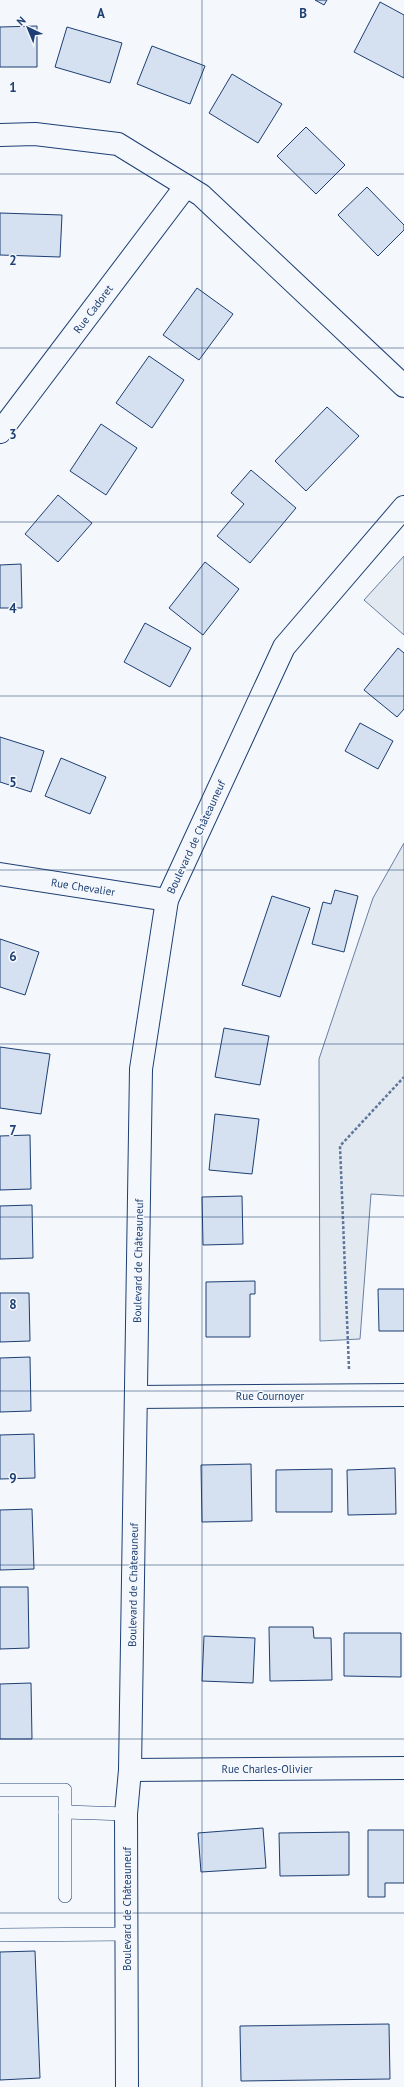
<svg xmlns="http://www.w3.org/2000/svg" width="404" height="2087" viewBox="0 0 404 2087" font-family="'PT Sans',sans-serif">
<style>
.green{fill:#e3e9f0;stroke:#687fa3}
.building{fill:#d5e0f0;stroke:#1d3f73}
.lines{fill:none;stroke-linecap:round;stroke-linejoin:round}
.lane-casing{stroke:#1d3f73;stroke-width:14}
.street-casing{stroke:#1d3f73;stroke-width:24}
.path{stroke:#5e769c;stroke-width:2.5;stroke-dasharray:3 2;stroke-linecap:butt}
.lane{stroke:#f4f7fb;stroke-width:13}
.street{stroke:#f4f7fb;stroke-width:22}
.grid{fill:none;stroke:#1d3f73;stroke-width:1;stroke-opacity:0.55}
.labels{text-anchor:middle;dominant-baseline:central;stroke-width:3;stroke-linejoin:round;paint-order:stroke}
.street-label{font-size:11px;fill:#1d3f73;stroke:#f4f7fb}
.grid-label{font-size:13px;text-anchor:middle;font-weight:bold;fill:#1d3f73;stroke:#f4f7fb;stroke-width:3;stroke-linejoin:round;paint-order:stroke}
</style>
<rect width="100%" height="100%" fill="#f4f7fb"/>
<!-- green -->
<g class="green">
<path d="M404,556V635L364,600Z"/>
<path d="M404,843V1196L371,1194L360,1339L320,1341L319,1059L373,898Z"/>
</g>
<!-- building -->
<g class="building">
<path d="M315,0H327L324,5Z"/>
<path d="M380,2L404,15V78L354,52Z"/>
<path d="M37,26V67H0V27Z"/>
<path d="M67,27L122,43L110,83L55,67Z"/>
<path d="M152,46L205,66L190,104L137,84Z"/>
<path d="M232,74L282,104L258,143L209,113Z"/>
<path d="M306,127L345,165L316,194L277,156Z"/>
<path d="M367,187L404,225V230L378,256L338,215Z"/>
<path d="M0,213L62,215L60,257L0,255Z"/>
<path d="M197,288L233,314L199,360L163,335Z"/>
<path d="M149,356L184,380L152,428L116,403Z"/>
<path d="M327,407L359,436L306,491L275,461Z"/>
<path d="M101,424L137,448L106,495L70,471Z"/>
<path d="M251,470L296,508L250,563L217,536L244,504L231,493Z"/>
<path d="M58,495L92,523L58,562L25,534Z"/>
<path d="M205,562L239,589L203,635L169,608Z"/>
<path d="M21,564L22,608H0V565Z"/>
<path d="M145,623L191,648L170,687L124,662Z"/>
<path d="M398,648L404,653V709L397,717L364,690Z"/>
<path d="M360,723L393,741L378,769L345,751Z"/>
<path d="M0,737L44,751L31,792L0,782Z"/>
<path d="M61,758L106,777L90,814L45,796Z"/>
<path d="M335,890L358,896L344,952L312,944L323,902L331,904Z"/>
<path d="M272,896L310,908L280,997L242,985Z"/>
<path d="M0,939L39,952L25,995L0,987Z"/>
<path d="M224,1028L269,1036L260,1085L215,1077Z"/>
<path d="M0,1047L50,1054L41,1114L0,1108Z"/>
<path d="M215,1114L259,1119L252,1174L209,1170Z"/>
<path d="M30,1135L31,1189L0,1190V1136Z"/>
<path d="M242,1196L243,1244L203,1245L202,1197Z"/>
<path d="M32,1205L33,1258L0,1259V1206Z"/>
<path d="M255,1281V1294H250V1337H206V1282Z"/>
<path d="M378,1289H404V1331H379Z"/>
<path d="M0,1293H29L30,1341L0,1342Z"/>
<path d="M30,1357L31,1411L0,1412V1358Z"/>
<path d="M34,1434L35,1478L0,1479V1435Z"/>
<path d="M251,1464L252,1521L202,1522L201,1465Z"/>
<path d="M395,1468L396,1514L348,1515L347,1470Z"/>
<path d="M332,1469V1512H276V1470Z"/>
<path d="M32,1509L34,1569L0,1570V1510Z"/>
<path d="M0,1587H28L29,1648L0,1649Z"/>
<path d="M269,1627H313L314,1638H331L332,1680L270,1681Z"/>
<path d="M344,1633H401V1677L344,1676Z"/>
<path d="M204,1636L255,1638L253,1683L202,1681Z"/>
<path d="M31,1683L32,1739H0V1684Z"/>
<path d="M263,1828L266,1868L201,1872L198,1833Z"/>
<path d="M368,1830H404V1883H385V1897H368Z"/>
<path d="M349,1832V1875L280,1876L279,1833Z"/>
<path d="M35,1951L40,2078L0,2080V1952Z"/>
<path d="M389,2024L390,2079L241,2081L240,2026Z"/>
</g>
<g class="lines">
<defs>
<g id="lane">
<path d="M0,1790H65V1896"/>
<path d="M65,1812L126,1814"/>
<path d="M0,1935L127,1934"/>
</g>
<g id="street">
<path d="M0,135L35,134L118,144L201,195L404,386"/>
<path d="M0,432L186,186"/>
<path d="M0,874L167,900"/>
<path d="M136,1397L404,1395"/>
<path d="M130,1770L404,1768"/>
<path d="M127,2087L126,1814L130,1770L141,1069L167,900L284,647L404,507"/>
</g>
</defs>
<!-- lane casing -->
<use href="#lane" class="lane-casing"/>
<!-- street casing -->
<use href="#street" class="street-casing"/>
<!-- path -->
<path class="path" d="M349,1369L340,1146L404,1077"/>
<!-- lane -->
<use href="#lane" class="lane"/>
<!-- street -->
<use href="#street" class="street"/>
</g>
<!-- grid -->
<path class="grid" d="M202,0V2087M0,174H404M0,348H404M0,522H404M0,696H404M0,870H404M0,1044H404M0,1217H404M0,1391H404M0,1565H404M0,1739H404M0,1913H404"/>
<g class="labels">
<!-- street labels -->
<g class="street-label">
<text transform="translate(93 309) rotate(-53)">Rue Cadoret</text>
<text transform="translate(196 837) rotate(-65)">Boulevard de Châteauneuf</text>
<text transform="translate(83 887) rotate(9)">Rue Chevalier</text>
<text transform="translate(138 1261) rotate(-89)">Boulevard de Châteauneuf</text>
<text x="270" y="1396">Rue Cournoyer</text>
<text transform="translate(133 1585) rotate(-89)">Boulevard de Châteauneuf</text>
<text x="267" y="1769">Rue Charles-Olivier</text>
<text transform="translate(127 1909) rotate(-90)">Boulevard de Châteauneuf</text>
</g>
</g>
<g class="grid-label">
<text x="101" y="18">A</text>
<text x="303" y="18">B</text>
<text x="13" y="92">1</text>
<text x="13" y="265">2</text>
<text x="13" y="439">3</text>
<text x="13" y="613">4</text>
<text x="13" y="787">5</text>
<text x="13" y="961">6</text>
<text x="13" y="1135">7</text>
<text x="13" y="1309">8</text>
<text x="13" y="1483">9</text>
</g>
<!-- north arrow -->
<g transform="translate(28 28) rotate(316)" stroke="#f4f7fb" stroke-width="3" paint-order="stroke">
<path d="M0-3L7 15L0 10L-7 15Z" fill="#1d3f73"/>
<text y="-6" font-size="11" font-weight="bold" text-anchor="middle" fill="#1d3f73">N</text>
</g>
</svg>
